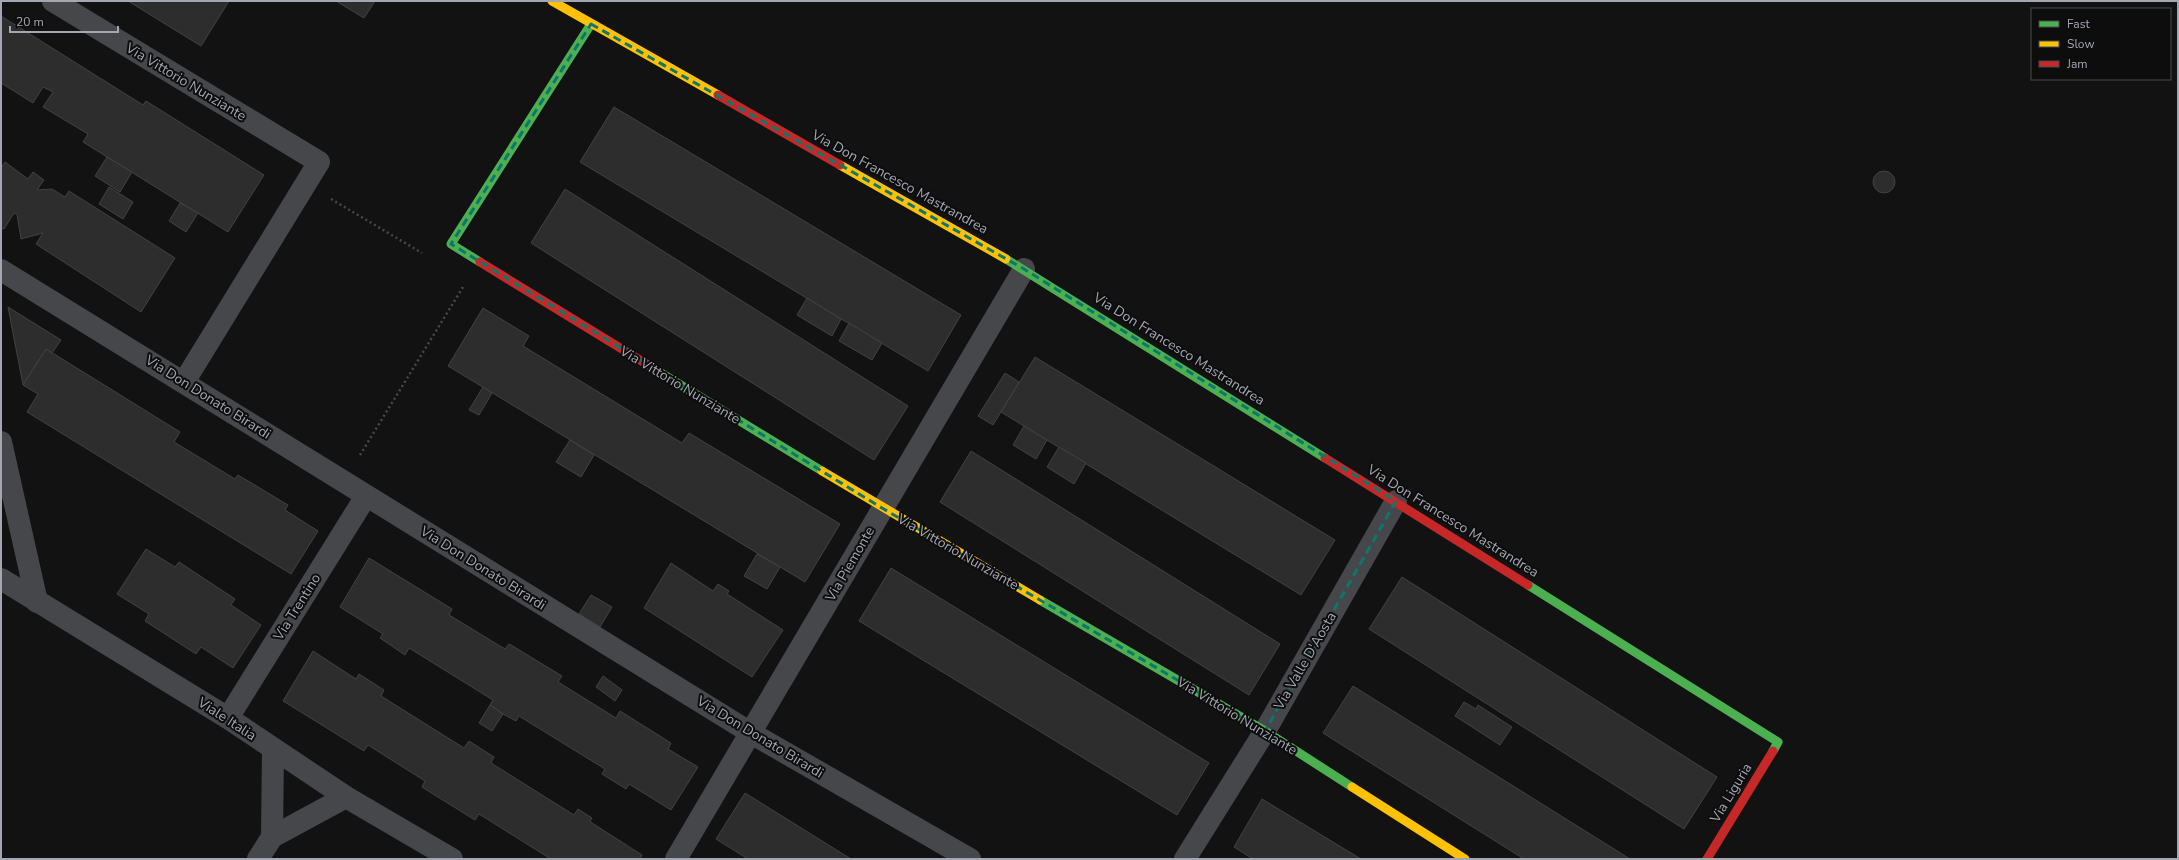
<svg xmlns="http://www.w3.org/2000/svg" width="2179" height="860" viewBox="0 0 2179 860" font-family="'Nunito Sans',sans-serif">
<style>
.building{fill:#2d2d2e;stroke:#424245}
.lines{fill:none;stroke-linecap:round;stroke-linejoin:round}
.path{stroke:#48494c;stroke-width:2.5;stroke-dasharray:2 3;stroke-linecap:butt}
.street{stroke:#46474b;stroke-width:22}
.fast{stroke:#4caf50;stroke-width:9}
.slow{stroke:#ffc107;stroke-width:9}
.jam{stroke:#c62828;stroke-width:9}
.marked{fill:none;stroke:#0f766e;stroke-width:3;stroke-dasharray:8 5;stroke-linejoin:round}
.labels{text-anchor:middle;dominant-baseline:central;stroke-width:4;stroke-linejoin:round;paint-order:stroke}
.street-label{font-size:14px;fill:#a4a7b2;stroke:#0d0d0e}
</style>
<rect width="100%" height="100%" fill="#121212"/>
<!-- building -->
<g class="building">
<path d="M128,1H229L201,46Z"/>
<path d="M336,1H375L364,18Z"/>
<path d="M1,16L143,105L146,101L264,175L228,232L83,142L88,134L43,107L53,92L43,87L33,103L1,83Z"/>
<path d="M614,107L961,315L928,371L580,162Z"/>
<path d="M107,157L132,172L120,192L95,176Z"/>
<path d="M5,162L28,179L33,172L44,180L37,190L52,189L65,197L69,191L175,258L141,312L36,244L43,233L21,239L17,214L14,213L4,229L1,228V168Z"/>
<circle cx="1884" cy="182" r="11"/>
<path d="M109,187L133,202L123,219L99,204Z"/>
<path d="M565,189L908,406L874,460L531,243Z"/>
<path d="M180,203L198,213L186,232L169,221Z"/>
<path d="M807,298L841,319L832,336L797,315Z"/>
<path d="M8,307L61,340L52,353L46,349L23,385Z"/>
<path d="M483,308L529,336L523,346L682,443L689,433L840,524L805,582L448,366Z"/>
<path d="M849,323L882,343L872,360L839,341Z"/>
<path d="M46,349L180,432L174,442L235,479L238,475L288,505L285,510L318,531L291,574L27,412L38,394L23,385Z"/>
<path d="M1035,357L1335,540L1301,595L1001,412Z"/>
<path d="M1005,373L1019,382L993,425L978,416Z"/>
<path d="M483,387L492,393L479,415L469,410Z"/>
<path d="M1024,426L1047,440L1036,459L1013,445Z"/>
<path d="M570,440L594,455L581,477L556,462Z"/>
<path d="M1059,447L1086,463L1074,484L1047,467Z"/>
<path d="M971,451L1280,644L1249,695L940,502Z"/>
<path d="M146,549L175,567L179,562L235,599L231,605L261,625L233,668L201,647L196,654L145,621L149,614L117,594Z"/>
<path d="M757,554L780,567L767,589L744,576Z"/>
<path d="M369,558L452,609L449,615L505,649L509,644L511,645L562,676L558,682L616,718L620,711L671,743L668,749L698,767L671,810L629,784L626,789L602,774L605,769L519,716L516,721L503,714L490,705L493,700L409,648L405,655L380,638L383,634L340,607Z"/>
<path d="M671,563L713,591L718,584L729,591L727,594L783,630L752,677L644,608Z"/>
<path d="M891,568L1209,763L1177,815L859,621Z"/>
<path d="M1402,577L1717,777L1684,829L1369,629Z"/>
<path d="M591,595L612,607L600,627L579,614Z"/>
<path d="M313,651L356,679L359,674L384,690L381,696L464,748L469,741L494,757L491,763L574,815L578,809L592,818L590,821L592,823L642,855L640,859H551L479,814L475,820L425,789L422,787L425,781L398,764L368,745L364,751L283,701Z"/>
<path d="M603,676L622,690L615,701L596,687Z"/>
<path d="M1353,686L1630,859H1524L1323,733Z"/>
<path d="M1464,702L1476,709L1478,705L1512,727L1500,745L1455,716Z"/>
<path d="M490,705L503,714L492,731L479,723Z"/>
<path d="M745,793L851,859H748L716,839Z"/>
<path d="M1262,799L1361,859H1253L1234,847Z"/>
</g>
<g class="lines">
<!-- path -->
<g class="path">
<path d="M331,199L422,253"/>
<path d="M360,455L463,287"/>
</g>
<!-- street -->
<g class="street">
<path d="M53,1L319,162L184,382"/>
<path d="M1,270L751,733L970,859"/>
<path d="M1,442L37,602"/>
<path d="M1,579L228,718L346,797L452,859"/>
<path d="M228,718L366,496"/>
<path d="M272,837L273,749"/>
<path d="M272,837L346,797"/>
<path d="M258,859L272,837"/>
<path d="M676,859L1024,269"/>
<path d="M1185,859L1265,731L1396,501"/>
</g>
<!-- fast -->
<g class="fast">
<path d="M1006,259L1325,458"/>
<path d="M480,262L451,244L591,24"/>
<path d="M648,365L822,471"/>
<path d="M1528,585L1778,742L1773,751"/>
<path d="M1040,600L1265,731L1352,787"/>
</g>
<!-- slow -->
<g class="slow">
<path d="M552,1L718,95"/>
<path d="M840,165L1006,259"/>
<path d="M822,471L1040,600"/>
<path d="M1352,787L1465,859"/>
</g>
<!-- jam -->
<g class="jam">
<path d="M718,95L840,165"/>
<path d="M480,262L648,365"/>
<path d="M1325,458L1528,585"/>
<path d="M1707,859L1773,751"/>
</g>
</g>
<!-- marked area -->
<path class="marked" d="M591,24L1024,269L1396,501L1265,731L882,508L451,244Z"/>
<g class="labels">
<!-- street labels -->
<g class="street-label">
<text transform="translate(186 82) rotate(31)">Via Vittorio Nunziante</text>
<text transform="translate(900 182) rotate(29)">Via Don Francesco Mastrandrea</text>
<text transform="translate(1179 349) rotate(32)">Via Don Francesco Mastrandrea</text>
<text transform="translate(680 385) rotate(31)">Via Vittorio Nunziante</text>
<text transform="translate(208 397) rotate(32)">Via Don Donato Birardi</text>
<text transform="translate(1453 521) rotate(32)">Via Don Francesco Mastrandrea</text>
<text transform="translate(958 552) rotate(30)">Via Vittorio Nunziante</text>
<text transform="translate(850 564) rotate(-60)">Via Piemonte</text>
<text transform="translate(483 568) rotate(32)">Via Don Donato Birardi</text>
<text transform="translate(297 607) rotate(-58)">Via Trentino</text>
<text transform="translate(1305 661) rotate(-60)">Via Valle D'Aosta</text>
<text transform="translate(1237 716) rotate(31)">Via Vittorio Nunziante</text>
<text transform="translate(227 719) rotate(33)">Viale Italia</text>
<text transform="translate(760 737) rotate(31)">Via Don Donato Birardi</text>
<text transform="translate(1731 793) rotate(-59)">Via Liguria</text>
</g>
</g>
<!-- border -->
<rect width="2179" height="860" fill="none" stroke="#a4a7b2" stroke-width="4"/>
<!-- legend -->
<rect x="2031" y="8" width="140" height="72" fill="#0d0d0e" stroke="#494b50"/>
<rect x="2039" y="21" width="20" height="6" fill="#4caf50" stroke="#494b50"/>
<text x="2067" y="28" font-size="12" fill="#a4a7b2">Fast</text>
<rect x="2039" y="41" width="20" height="6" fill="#ffc107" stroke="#494b50"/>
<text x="2067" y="48" font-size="12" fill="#a4a7b2">Slow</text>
<rect x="2039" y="61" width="20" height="6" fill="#c62828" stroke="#494b50"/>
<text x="2067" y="68" font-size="12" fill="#a4a7b2">Jam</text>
<!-- scale -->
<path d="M10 26v6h108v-6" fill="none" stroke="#a4a7b2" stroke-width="2"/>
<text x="16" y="26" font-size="12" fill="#a4a7b2" stroke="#0d0d0e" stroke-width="3" paint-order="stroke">20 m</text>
</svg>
